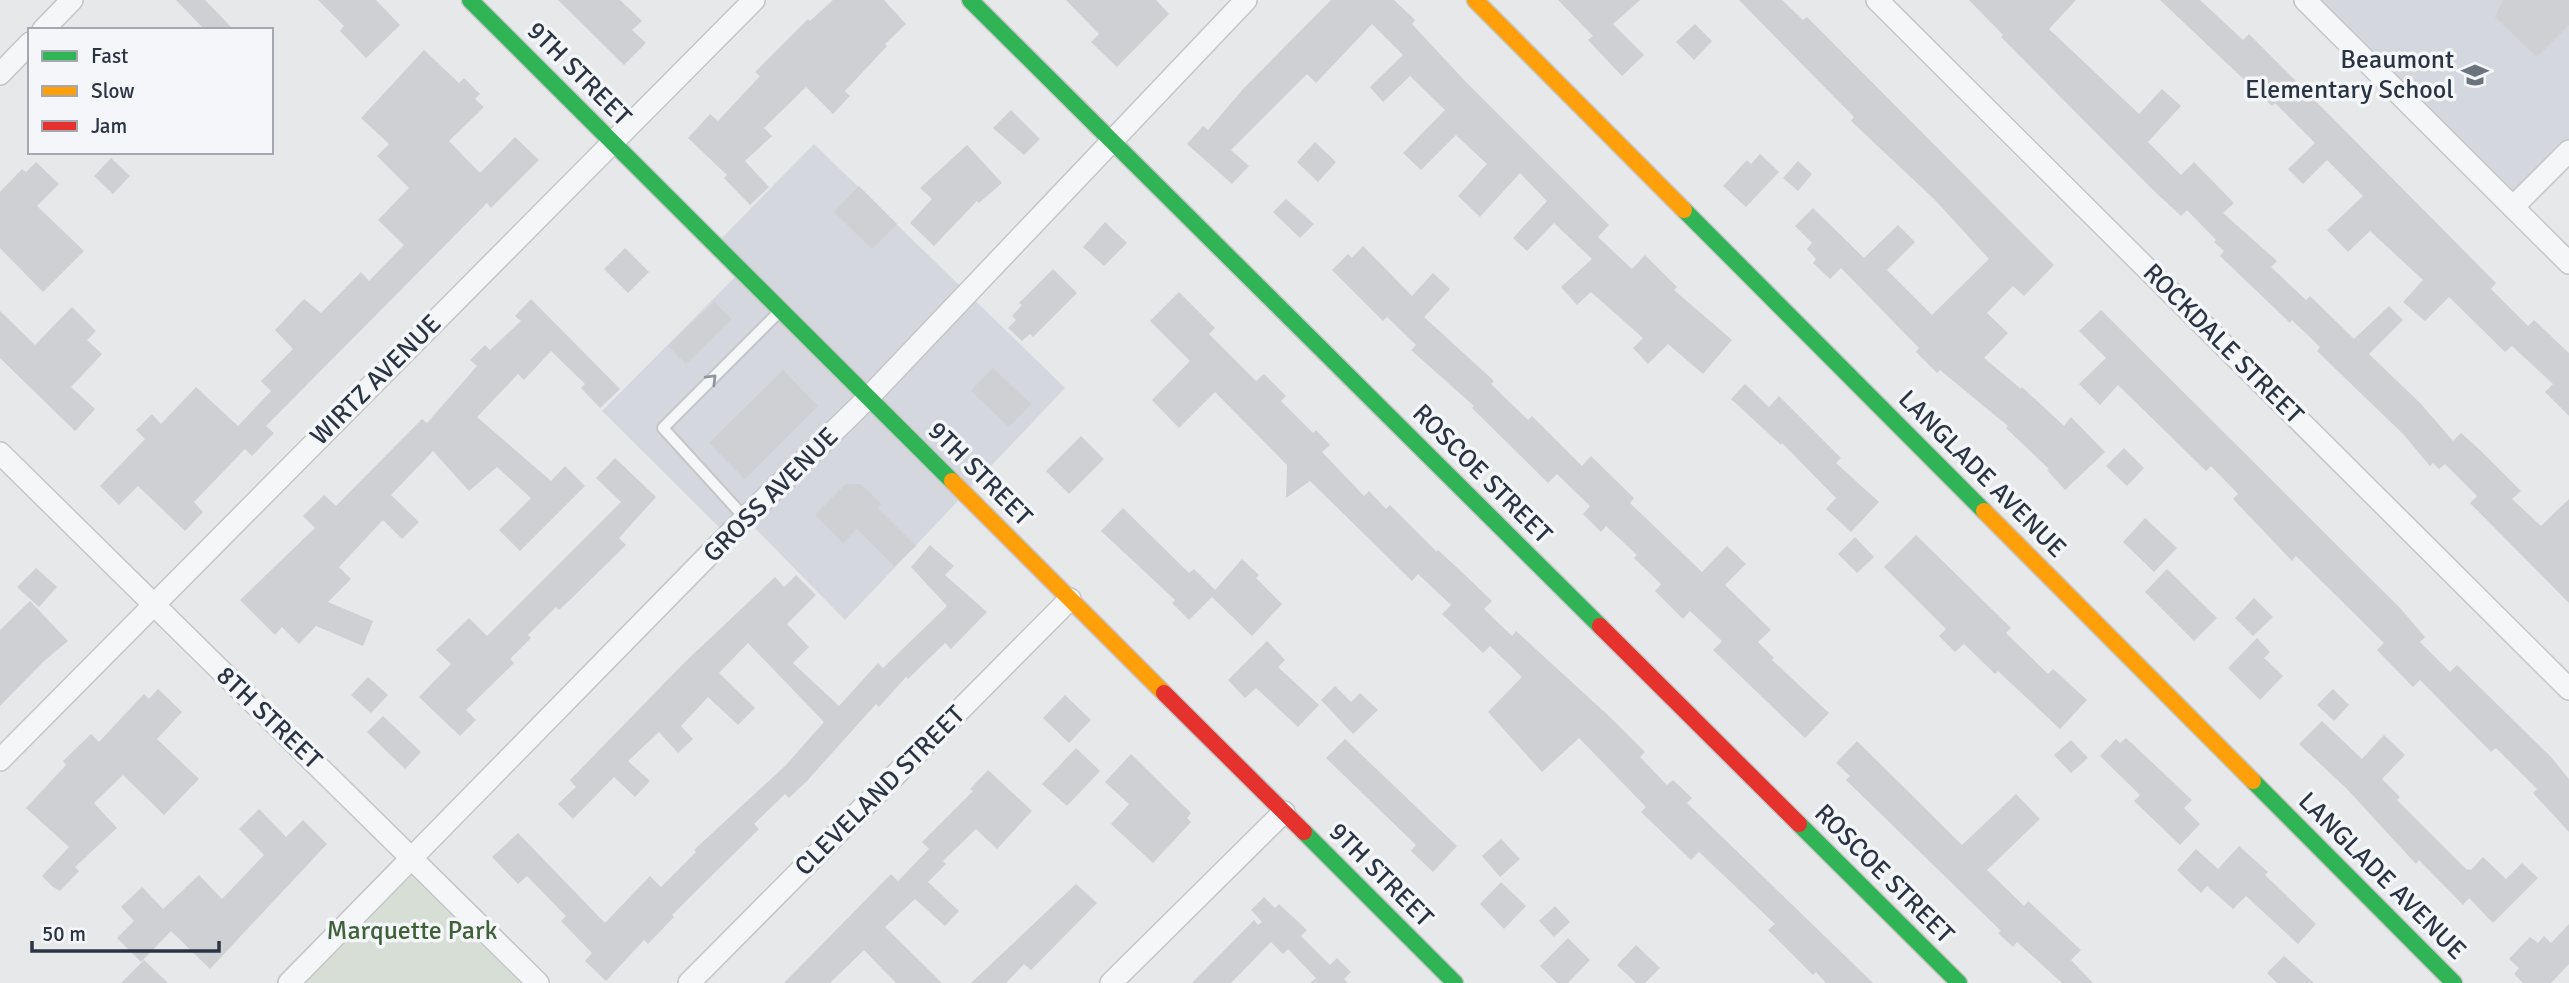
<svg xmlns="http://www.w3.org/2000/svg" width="2569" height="983" viewBox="0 0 2569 983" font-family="Signika,sans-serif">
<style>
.built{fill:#d4d7dd}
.green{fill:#d6ded6}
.building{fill:#ced0d3}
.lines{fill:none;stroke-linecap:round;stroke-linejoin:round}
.lane-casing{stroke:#c4c6c8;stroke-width:14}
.street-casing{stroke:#c4c6c8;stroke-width:24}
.fast-casing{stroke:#c4c6c8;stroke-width:19}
.slow-casing{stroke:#c4c6c8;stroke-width:19}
.jam-casing{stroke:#c4c6c8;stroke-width:19}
.lane{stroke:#f5f6f7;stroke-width:10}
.street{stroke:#f5f6f7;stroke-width:21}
.fast{stroke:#30b455;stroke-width:16}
.slow{stroke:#ff9f0a;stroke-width:16}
.jam{stroke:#e5322d;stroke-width:16}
.oneway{stroke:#90959e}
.labels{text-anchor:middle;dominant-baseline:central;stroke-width:7;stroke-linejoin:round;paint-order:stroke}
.poi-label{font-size:26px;fill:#2b3445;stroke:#f4f6f9;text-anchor:end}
.street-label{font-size:26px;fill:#2b3445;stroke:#f4f6f9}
.park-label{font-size:26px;fill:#3f6138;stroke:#f4f6f9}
</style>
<rect width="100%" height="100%" fill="#e6e8ea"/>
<!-- built -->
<g class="built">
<path d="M2305,0H2569V151L2513,207Z"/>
<path d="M814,144L1065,388L845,620L745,518L729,537L602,411L741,271L715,245Z"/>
</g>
<!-- green -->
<path class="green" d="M413,858L538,983H289Z"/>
<!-- building -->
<g class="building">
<path d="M176,0H205L234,30H205Z"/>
<path d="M318,0H376L400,25L366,58L340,31L344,26Z"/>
<path d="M558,0H620L642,21L632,30L646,43L624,65Z"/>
<path d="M833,0H884L906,24L885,44L887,46L845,91L850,96L833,114L806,87L764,128L772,136L745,161L769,187L750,205L724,178L727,175L688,138L710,114L718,121L760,76L755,72L808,19L810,21Z"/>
<path d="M1066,0H1156L1169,14L1117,67L1091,42L1099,34Z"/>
<path d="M1331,0H1394L1415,20L1412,24L1463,79L1609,225L1598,237L1632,269L1645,255L1677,287L1674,290L1732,340L1703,374L1668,344L1648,364L1633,348L1643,338L1591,292L1577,305L1561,287L1592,259L1554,223L1527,251L1513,238L1547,201L1520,173L1480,217L1458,196L1487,164L1456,135L1421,170L1403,153L1445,110L1410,76L1383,102L1370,87L1403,55L1372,24L1316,83L1307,74L1231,150L1249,166L1232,184L1187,144L1203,126L1208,130L1243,89Z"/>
<path d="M1558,0H1640L1613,24L1644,55L1622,76L1588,40L1593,36Z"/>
<path d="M1739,0H1782L1803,20L1807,17L2054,265L2024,296L2013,286L1987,313L2008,333L1984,358L2021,389L2022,387L2064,426L2071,417L2105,452L2065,490L2047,470L2049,469L2006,428L2008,426L1940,370L1937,373L1916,352L1919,348L1841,268L1830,279L1813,263L1816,259L1807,249L1812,243L1795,226L1813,208L1864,258L1898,225L1915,242L1887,270L1932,315L1989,259L1935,200L1851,121L1854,117Z"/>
<path d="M1969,0H2076L2049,29L2139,114L2162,89L2181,106L2148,142L2181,175L2194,162L2234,203L2223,213L2277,261L2271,267L2306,300L2310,296L2354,339L2389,306L2403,320L2369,354L2420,403L2453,441L2461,433L2481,451L2521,491L2512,499L2541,526L2569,499V603L2470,503L2477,496L2445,464L2439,469L2433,463L2430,466L2403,434L2317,351L2320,347L2292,320L2290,323L2220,256L2224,251L2214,242L2216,240L2187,210L2181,216L2151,188L2001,37L2003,35Z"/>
<path d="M2160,0H2200L2243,40L2249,34L2496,283L2491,289L2528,326L2534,320L2569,353V416L2545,392L2553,384L2512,346L2505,352L2449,297L2425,321L2403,302L2423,280L2370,231L2348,252L2327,230L2363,196L2327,160L2303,184L2288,169L2315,143L2275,103L2272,106Z"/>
<path d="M2503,0H2569V25L2537,57L2495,17Z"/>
<path d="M1695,24L1712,41L1694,60L1676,42Z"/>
<path d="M424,50L459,83L464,78L480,94L475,99L484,107L449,141L480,173L515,137L539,160L491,208L487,203L266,426L274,433L252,456L245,449L194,502L203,512L185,531L138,486L119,505L100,486L145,439L136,430L152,414L161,424L196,387L238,426L271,391L261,381L293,349L275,330L304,299L321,313L361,272L369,281L404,245L378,220L409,188L377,156L389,144L361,118Z"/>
<path d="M1011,110L1040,139L1024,155L993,128Z"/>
<path d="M1315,142L1336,162L1318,182L1297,162Z"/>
<path d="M967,145L1002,183L979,203L977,201L934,246L910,223L932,199L920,188Z"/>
<path d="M1760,154L1779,172L1746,207L1723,186L1747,160L1751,164Z"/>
<path d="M111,158L130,176L113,194L94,176Z"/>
<path d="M1798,161L1812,174L1798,191L1783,178Z"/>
<path d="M36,162L59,184L37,206L84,251L43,292L0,248V192L22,169L26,172Z"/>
<path d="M859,186L897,224L872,249L834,212Z"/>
<path d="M1286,199L1314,224L1300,238L1273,212Z"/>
<path d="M1105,222L1127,243L1104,266L1083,247Z"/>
<path d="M1363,246L1412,296L1433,273L1450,289L1424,317L1494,381L1491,384L1528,420L1532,416L1582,466L1591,456L1634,498L1630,503L1702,572L1727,546L1746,564L1725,585L1771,630L1758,642L1774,658L1772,660L1829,713L1805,738L1713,650L1722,641L1690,611L1683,619L1655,591L1661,584L1634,558L1637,555L1606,526L1601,532L1583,514L1590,506L1557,474L1548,483L1472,408L1474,406L1411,350L1416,345L1387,317L1383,321L1332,270L1348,254L1352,258Z"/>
<path d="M625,248L649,272L628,293L604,269Z"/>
<path d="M1053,269L1077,293L1033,337L1030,334L1022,341L1008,328L1016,320L1012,316L1022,305L1019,303Z"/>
<path d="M1179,292L1215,328L1209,334L1256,381L1264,374L1286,396L1281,401L1313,433L1316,430L1330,445L1322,452L1364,496L1369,491L1386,509L1390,505L1437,552L1438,550L1465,575L1492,601L1484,609L1512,636L1516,631L1611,718L1645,752L1640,757L1667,785L1673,780L1692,798L1687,803L1873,983H1826L1816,972L1813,975L1768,930L1775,924L1699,852L1691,860L1641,812L1646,807L1579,738L1542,772L1488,712L1522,677L1490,646L1483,653L1442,614L1451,605L1418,574L1412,581L1310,481L1286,498L1287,465L1215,392L1179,428L1152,400L1190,361L1150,321Z"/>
<path d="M531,299L620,389L600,408L581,388L585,384L551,351L524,380L518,374L477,417L551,481L565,466L585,486L520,551L499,530L531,498L497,467L469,491L433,451L391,495L419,522L402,539L383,520L339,567L351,579L328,602L373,621L363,646L316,626L299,644L282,627L275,635L240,600L315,528L303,516L324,495L336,506L422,419L427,423L477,366L470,360L485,345L490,350L521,321L515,316Z"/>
<path d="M714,302L732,319L686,364L668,346Z"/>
<path d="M72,307L96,331L87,340L102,354L71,387L95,409L75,431L0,358V311L35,345Z"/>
<path d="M2101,310L2400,608L2425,637L2420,642L2450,672L2457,665L2551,757L2569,779V832L2533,793L2537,789L2496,748L2491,752L2420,680L2413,687L2377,650L2384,643L2296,556L2292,561L2233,499L2238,494L2211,466L2206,471L2118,385L2100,405L2079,384L2106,358L2079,331Z"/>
<path d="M993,368L1031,404L1009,427L971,391Z"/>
<path d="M783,370L818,406L745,479L709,443Z"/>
<path d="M1745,384L1769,407L1779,396L1841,458L1836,463L1879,502L1851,532L1826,509L1836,498L1782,443L1781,445L1731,399Z"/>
<path d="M1081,436L1104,459L1069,494L1046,471Z"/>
<path d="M2124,448L2144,468L2127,486L2106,466Z"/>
<path d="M615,458L656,497L619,538L626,545L571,599L559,610L556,607L528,635L531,638L510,659L514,663L466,710L476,720L460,736L419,697L451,664L436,650L469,618L487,636L621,502L596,478Z"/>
<path d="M846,484H861L881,504L878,508L916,546L894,566L857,529L843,543L815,515Z"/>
<path d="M1123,508L1189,573L1194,569L1215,590L1242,559L1259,575L1256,578L1282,604L1252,636L1212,597L1189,620L1172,603L1175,600L1101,531Z"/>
<path d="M2145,518L2177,548L2154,572L2123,542Z"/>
<path d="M1916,535L2011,628L2006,633L2048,674L2053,669L2087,700L2060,729L1998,671L1995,674L1964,644L1955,652L1939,636L1946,629L1884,567Z"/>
<path d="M1855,537L1874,557L1857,573L1838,554Z"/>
<path d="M930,545L954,566L945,575L987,612L951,649L945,643L908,679L906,677L879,707L876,704L807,781L789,798L785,794L754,824L759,829L672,915L674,917L648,944L644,940L606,981L585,961L592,953L561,921L566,916L527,876L518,884L492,857L518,833L605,923L650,876L661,887L696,852L694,850L786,765L824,722L748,643L719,673L755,708L738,725L708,697L681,726L693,739L678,753L659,732L628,761L650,781L635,797L614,777L573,819L558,804L576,787L570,780L685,662L775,577L784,587L796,575L816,595L787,624L809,647L793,663L839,706L878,663L883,668L947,606L911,567Z"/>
<path d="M36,568L57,587L39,607L17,587Z"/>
<path d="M2167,569L2217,618L2194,641L2145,592Z"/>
<path d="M2254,598L2273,617L2253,636L2235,618Z"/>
<path d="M30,601L68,641L43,662L0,706V630Z"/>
<path d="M2257,638L2270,652L2264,658L2283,676L2260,700L2228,668Z"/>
<path d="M1267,641L1285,660L1278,667L1319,705L1298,727L1256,688L1245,698L1228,680Z"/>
<path d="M368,677L388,695L371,713L351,695Z"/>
<path d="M1335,686L1351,702L1360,693L1378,710L1353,734L1321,700Z"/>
<path d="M158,689L182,712L157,739L199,779L164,815L123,775L94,803L117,828L75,867L79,871L60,891L53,887L42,876L69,847L26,808L66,765L63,761L91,734L99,742L144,694L149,699Z"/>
<path d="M2333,689L2349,705L2334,721L2317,705Z"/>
<path d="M1065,695L1091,720L1069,743L1043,718Z"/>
<path d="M383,716L421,752L405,769L367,732Z"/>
<path d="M2322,721L2362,759L2384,735L2405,755L2382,779L2400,797L2397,800L2466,869L2471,870L2483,857L2506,879L2522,863L2538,878L2493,923L2469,898L2463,905L2419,860L2416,864L2347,789L2299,744Z"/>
<path d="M2126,738L2192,800L2184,808L2200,824L2180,845L2134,801L2140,795L2100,756L2116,739L2120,743Z"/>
<path d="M1345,739L1457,846L1433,872L1411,851L1416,845L1326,758Z"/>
<path d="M2071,740L2088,758L2071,773L2054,755Z"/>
<path d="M1857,741L1962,845L2016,794L2040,819L1987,870L2024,906L2028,901L2081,950L2071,960L2093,983H2062L2017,942L2013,947L1998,933L2001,931L1846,780L1850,776L1836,763Z"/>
<path d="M1076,748L1100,771L1067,806L1042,784Z"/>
<path d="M1131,754L1191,813L1187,818L1191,822L1153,863L1111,824L1129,804L1105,782Z"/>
<path d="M988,770L1032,811L997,849L976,829L943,861L946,864L928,882L959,911L945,926L915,899L885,927L942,983H896L864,950L830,983H784L891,874L898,881L929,849L922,842L973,791L970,789Z"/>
<path d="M259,809L286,837L303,820L327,844L210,969L171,931L141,962L117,938L134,921L121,907L142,887L163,909L199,875L222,899L264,855L239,829Z"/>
<path d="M1501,839L1520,859L1500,877L1482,856Z"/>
<path d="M2239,846L2268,872L2265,875L2316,924L2298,944L2246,896L2233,909L2207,886L2201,893L2177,870L2196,849L2218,869Z"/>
<path d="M1501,882L1526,906L1504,929L1480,904Z"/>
<path d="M1076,884L1097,903L1031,970L1024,964L1006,983H971Z"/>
<path d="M1264,897L1275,908L1279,904L1307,930L1301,936L1330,965L1337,958L1351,972L1344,979L1348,983H1310L1316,978L1288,949L1283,954L1271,942L1231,983H1192L1254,920L1258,925L1262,922L1251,910Z"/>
<path d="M1555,906L1570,922L1554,937L1539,921Z"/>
<path d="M2569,924V964L2551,983H2523L2514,974L2519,968L2509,959L2530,937L2538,943L2544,936L2551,943Z"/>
<path d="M1568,938L1590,960L1568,983H1557L1540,966Z"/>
<path d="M1636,945L1660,968L1645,983H1636L1617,965Z"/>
<path d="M2284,956L2314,983H2277L2267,973Z"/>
<path d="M144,960L168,983H121Z"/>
</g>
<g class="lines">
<defs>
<path id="lane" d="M745,518L663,428L778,313"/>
<g id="street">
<path d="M1877,0L2569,689"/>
<path d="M2305,0L2569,263"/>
<path d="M43,30L72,0"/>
<path d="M0,74L30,43"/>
<path d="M2513,207L2569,151"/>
<path d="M0,453L538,983"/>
<path d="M0,760L754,0"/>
<path d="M289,983L745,518L868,398L1246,0"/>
<path d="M689,983L1070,599"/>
<path d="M1111,983L1284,812"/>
</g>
<g id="fast">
<path d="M470,0L952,481"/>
<path d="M970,0L1600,626"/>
<path d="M1684,210L1984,511"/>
<path d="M2253,781L2454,983"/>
<path d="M1799,824L1959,983"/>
<path d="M1304,832L1455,983"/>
</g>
<g id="slow">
<path d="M1475,0L1684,210"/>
<path d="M952,481L1164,693"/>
<path d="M1984,511L2253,781"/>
</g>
<g id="jam">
<path d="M1600,626L1799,824"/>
<path d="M1164,693L1304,832"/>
</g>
</defs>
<!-- lane casing -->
<use href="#lane" class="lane-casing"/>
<!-- street casing -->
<use href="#street" class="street-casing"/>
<!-- fast casing -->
<use href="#fast" class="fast-casing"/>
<!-- slow casing -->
<use href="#slow" class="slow-casing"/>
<!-- jam casing -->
<use href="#jam" class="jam-casing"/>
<!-- lane -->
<use href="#lane" class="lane"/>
<!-- street -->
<use href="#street" class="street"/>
<!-- fast -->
<use href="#fast" class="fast"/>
<!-- slow -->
<use href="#slow" class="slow"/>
<!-- jam -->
<use href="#jam" class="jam"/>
</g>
<!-- one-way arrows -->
<defs><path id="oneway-chevron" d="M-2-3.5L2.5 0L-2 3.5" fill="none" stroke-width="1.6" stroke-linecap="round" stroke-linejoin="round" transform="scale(1.75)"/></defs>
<use class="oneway" href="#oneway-chevron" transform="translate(712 379) rotate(-45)"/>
<!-- icons -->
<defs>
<symbol id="school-bare" viewBox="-9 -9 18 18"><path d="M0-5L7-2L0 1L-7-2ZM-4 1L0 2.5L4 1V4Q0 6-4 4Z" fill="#6c737f" stroke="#f4f6f9" stroke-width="2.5" paint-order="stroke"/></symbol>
</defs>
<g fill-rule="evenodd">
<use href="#school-bare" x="2456" y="56" width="38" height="38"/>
</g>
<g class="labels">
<!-- poi labels -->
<g class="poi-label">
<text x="2454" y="60">Beaumont<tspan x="2454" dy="30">Elementary School</tspan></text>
</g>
<!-- street labels -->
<g class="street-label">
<text transform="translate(579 74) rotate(45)">9TH STREET</text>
<text transform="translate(2223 344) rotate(45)">ROCKDALE STREET</text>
<text transform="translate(376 380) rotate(-45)">WIRTZ AVENUE</text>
<text transform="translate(980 474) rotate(45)">9TH STREET</text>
<text transform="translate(1482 474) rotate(45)">ROSCOE STREET</text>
<text transform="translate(1982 474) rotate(45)">LANGLADE AVENUE</text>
<text transform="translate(771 495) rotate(-45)">GROSS AVENUE</text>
<text transform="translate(269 718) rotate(44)">8TH STREET</text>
<text transform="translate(880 791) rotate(-45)">CLEVELAND STREET</text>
<text transform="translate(1884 874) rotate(45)">ROSCOE STREET</text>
<text transform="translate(1381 875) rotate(45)">9TH STREET</text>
<text transform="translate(2382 876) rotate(45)">LANGLADE AVENUE</text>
</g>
<!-- park labels -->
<g class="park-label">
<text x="412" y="931">Marquette Park</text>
</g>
</g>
<!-- legend -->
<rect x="28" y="28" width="245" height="126" fill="#f4f6f9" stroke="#a4a8b1" stroke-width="2"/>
<rect x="42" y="51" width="35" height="10" fill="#30b455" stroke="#a4a8b1" stroke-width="2"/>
<text x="91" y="63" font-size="21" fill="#2b3445">Fast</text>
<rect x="42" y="86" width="35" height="10" fill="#ff9f0a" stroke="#a4a8b1" stroke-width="2"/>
<text x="91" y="98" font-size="21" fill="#2b3445">Slow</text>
<rect x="42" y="121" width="35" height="10" fill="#e5322d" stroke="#a4a8b1" stroke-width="2"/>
<text x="91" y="133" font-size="21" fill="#2b3445">Jam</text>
<!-- scale -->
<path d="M32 941v10h187v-10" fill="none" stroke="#2b3445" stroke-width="3.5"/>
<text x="42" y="941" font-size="21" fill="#2b3445" stroke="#f4f6f9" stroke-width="5" paint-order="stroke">50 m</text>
</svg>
